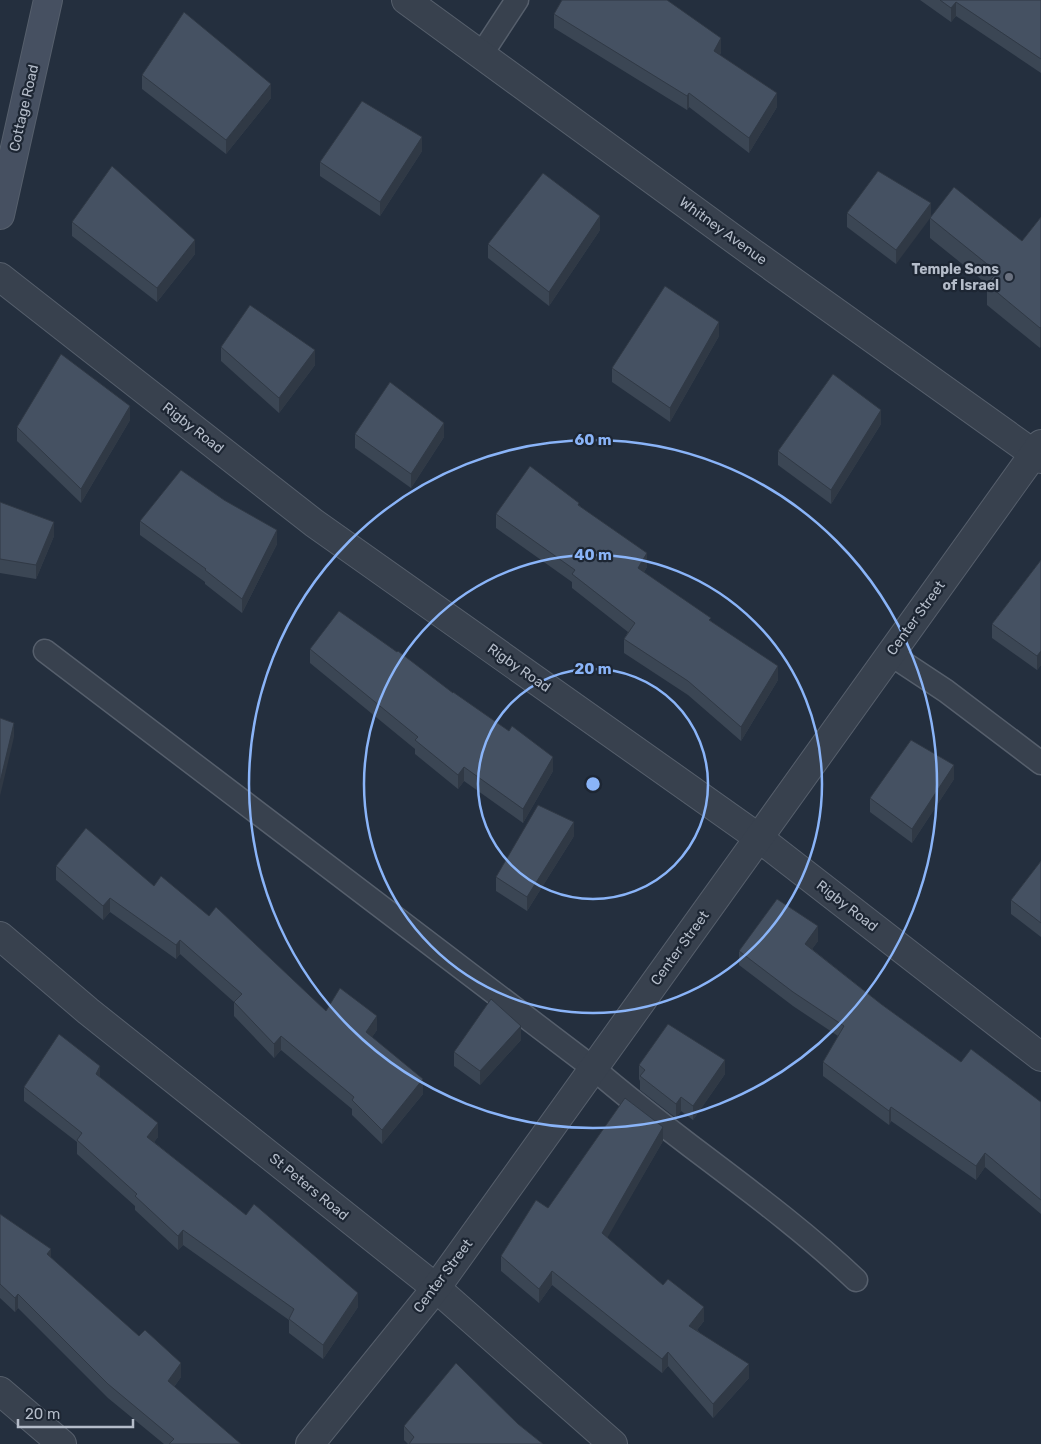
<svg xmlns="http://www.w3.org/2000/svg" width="1041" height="1444" viewBox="0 0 1041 1444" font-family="Rubik,sans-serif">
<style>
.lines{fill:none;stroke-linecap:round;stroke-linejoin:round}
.lane-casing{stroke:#565f6c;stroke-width:25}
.street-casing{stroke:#565f6c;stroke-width:30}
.secondary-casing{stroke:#565f6c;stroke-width:30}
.lane{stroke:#38414e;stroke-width:22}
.street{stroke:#38414e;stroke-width:28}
.secondary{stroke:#465061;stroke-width:28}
.wall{fill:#3b4654}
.shaded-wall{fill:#303945}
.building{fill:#455162;stroke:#303945}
.ring{fill:none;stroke:#8ab4f8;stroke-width:2.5}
.worship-dot{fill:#6b7280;stroke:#1d2633;stroke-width:2}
.labels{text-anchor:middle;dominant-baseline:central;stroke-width:4.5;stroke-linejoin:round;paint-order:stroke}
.street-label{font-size:14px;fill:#b4bcc9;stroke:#1d2633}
.poi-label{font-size:14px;font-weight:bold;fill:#b4bcc9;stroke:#1d2633;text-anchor:end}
.centre{fill:#8ab4f8;stroke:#1d2633;stroke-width:2.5}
.ring-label{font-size:15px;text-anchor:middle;font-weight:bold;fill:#8ab4f8;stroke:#1d2633;stroke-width:4.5;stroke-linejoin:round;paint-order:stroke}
</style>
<rect width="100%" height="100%" fill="#242f3e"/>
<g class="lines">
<defs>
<g id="lane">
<path d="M481,55L517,0"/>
<path d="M45,651L593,1068C678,1142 775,1203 856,1280"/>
<path d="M890,654L946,691L1041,763"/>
</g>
<g id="street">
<path d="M406,0L753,253L1041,459"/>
<path d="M0,277L314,523L759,838L1041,1057"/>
<path d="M0,936L88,1011L436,1288L613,1444"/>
<path d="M0,1391L62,1444"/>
<path d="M310,1444L436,1288L1041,444"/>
</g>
<path id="secondary" d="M0,215L48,0"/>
</defs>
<!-- lane casing -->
<use href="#lane" class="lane-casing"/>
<!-- street casing -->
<use href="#street" class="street-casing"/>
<!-- secondary casing -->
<use href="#secondary" class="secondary-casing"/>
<!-- lane -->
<use href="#lane" class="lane"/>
<!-- street -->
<use href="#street" class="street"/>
<!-- secondary -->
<use href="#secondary" class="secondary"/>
</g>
<!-- wall -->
<g class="wall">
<path d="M920,0H1041V73L956,16L951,22Z"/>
<path d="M554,14L721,52L720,55L777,107L749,153L689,107L687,110L554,28Z"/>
<path d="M142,75L271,98L226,154L142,89Z"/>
<path d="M422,151L380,216L320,176V162Z"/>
<path d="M931,203L896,264L847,227V213Z"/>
<path d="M1041,217L1040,348L987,305V284L930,238V218L1022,241Z"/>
<path d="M72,222L195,254L157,302L72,236Z"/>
<path d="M600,230L549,306L488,258V244Z"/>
<path d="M719,336L670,422L612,382V368Z"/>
<path d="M221,347L315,365L279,413L221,361Z"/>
<path d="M130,420L81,503L17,441V427Z"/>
<path d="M881,424L831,504L778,465V451Z"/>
<path d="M355,434L444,437L411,488L355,448Z"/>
<path d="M0,502L54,536L36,579L0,573Z"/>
<path d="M579,505L647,567L644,572L711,621L778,680L741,741L688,695L624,653V639L628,632L572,588V582L496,528V514Z"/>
<path d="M140,521L277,544L242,613L205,584V582L140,535Z"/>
<path d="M1041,560V665L1037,670L992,638V624Z"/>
<path d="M310,649L553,771L523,823L464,781L458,789L415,754V749L310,663Z"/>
<path d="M954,779L912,843L870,812V798Z"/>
<path d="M574,836L527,911L496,891V877Z"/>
<path d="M1041,861V937L1011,914V900Z"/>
<path d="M56,866L154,886L326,1011L377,1030L372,1037L423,1094L382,1144L352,1115V1109L281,1050L274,1058L234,1016V1002L180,954L176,959L110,912L103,920L56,880Z"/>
<path d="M818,941L812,949L881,1004L961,1062L1041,1102V1214L985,1167L976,1180L891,1121L889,1125L823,1076V1062L838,1036L793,1006L739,965V951Z"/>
<path d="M521,1040L480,1085L454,1066V1052Z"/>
<path d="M639,1065L725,1074L693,1120L681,1111L676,1118L640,1090V1081L639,1079Z"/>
<path d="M100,1077L158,1137L154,1142L358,1307L323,1359L289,1333V1320L183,1245L178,1250L135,1210V1206L77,1154V1142L24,1101V1087Z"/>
<path d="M663,1141L607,1237L704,1321L697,1330L749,1378L713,1418L668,1366L662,1373L552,1285L539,1303L501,1271V1256L548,1208Z"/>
<path d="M0,1214L51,1258L181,1377L174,1387L241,1444H164L108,1398L18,1308L15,1312L0,1298Z"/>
<path d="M518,1424L543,1444H408L404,1440V1426Z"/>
</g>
<!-- shaded-wall -->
<g class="shaded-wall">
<path d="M956,2V16L951,22V8Z"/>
<path d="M721,38V52L714,65V51Z"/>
<path d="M271,84V98L226,154V140Z"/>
<path d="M689,93V107L687,110V96Z"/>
<path d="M777,93V107L749,153V138Z"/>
<path d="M422,137V151L380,216V202Z"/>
<path d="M931,203V217L896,264V250Z"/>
<path d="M600,216V230L549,306V292Z"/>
<path d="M195,240V254L157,302V288Z"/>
<path d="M719,322V336L670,422V408Z"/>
<path d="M1041,327V347L1040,348V328Z"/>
<path d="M315,350V365L279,413V398Z"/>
<path d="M130,406V420L81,503V489Z"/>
<path d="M881,410V424L831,504V490Z"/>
<path d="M444,423V437L411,488V474Z"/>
<path d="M54,522V536L36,579V565Z"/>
<path d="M277,530V544L242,613V599Z"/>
<path d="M647,553V567L638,582V568Z"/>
<path d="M1041,651V665L1037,670V656Z"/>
<path d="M778,666V680L741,741V727Z"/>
<path d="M14,723V737L0,796V782Z"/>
<path d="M553,757V771L523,823V809Z"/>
<path d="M954,765V779L912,843V829Z"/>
<path d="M464,767V781L458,789V775Z"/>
<path d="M574,822V836L527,911V897Z"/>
<path d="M110,898V912L103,920V906Z"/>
<path d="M818,926V941L805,958V944Z"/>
<path d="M180,940V954L176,959V945Z"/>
<path d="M377,1016V1030L366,1046V1032Z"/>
<path d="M521,1026V1040L480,1085V1071Z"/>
<path d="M281,1036V1050L274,1058V1044Z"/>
<path d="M725,1060V1074L693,1120V1106Z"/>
<path d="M100,1066V1080L96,1074Z"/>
<path d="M423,1079V1094L382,1144V1130Z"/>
<path d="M681,1097V1111L676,1118V1104Z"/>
<path d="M891,1107V1121L889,1125V1111Z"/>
<path d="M158,1123V1137L147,1151V1137Z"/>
<path d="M663,1127V1141L602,1247V1233Z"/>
<path d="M985,1153V1167L976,1180V1166Z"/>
<path d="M183,1230V1245L178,1250V1236Z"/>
<path d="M51,1249V1263L47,1254Z"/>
<path d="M552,1271V1285L539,1303V1289Z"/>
<path d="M358,1293V1307L323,1359V1345Z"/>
<path d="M18,1294V1308L15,1312V1298Z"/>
<path d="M704,1307V1321L689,1340V1326Z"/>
<path d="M668,1352V1366L662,1373V1359Z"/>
<path d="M181,1363V1377L168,1395V1381Z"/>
<path d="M749,1364V1378L713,1418V1404Z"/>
</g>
<!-- building -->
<g class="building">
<path d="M562,0H667L721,38L714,51L777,93L749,138L689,93L687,96L554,14Z"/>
<path d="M940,0H1041V59L956,2L951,8Z"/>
<path d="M184,12L271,84L226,140L142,75Z"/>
<path d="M362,101L422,137L380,202L320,162Z"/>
<path d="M112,166L195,240L157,288L72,222Z"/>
<path d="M878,171L931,203L896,250L847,213Z"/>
<path d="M543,173L600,216L549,292L488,244Z"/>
<path d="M954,187L1022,241L1041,217V327L1040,328L987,284L997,272L930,218Z"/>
<path d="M665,286L719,322L670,408L612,368Z"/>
<path d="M250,305L315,350L279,398L221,347Z"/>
<path d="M61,354L130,406L81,489L17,427Z"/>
<path d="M833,374L881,410L831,490L778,451Z"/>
<path d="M390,382L444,423L411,474L355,434Z"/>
<path d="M530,466L579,503L578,505L647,553L638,568L711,618L709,620L778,666L741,727L688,681L624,639L635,623L572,574L575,570L496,514Z"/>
<path d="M181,470L224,500L277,530L242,599L205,570L206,569L140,521Z"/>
<path d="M0,502L54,522L36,565L0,559Z"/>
<path d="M1041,560V651L1037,656L992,624Z"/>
<path d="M339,611L397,652L398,651L453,693V692L509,731L512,726L553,757L523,809L464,767L458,775L415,740L418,737L310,649Z"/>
<path d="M0,718L14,723L0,782Z"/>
<path d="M911,740L954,765L912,829L870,798Z"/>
<path d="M538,805L574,822L527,897L496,877Z"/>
<path d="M86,828L154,886L161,876L209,916L216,907L326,1011L340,988L377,1016L366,1032L423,1079L382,1130L352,1100L354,1097L281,1036L274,1044L234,1002L242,994L180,940L176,945L110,898L103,906L56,866Z"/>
<path d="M1041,861V923L1011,900Z"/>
<path d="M777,899L818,926L805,944L881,1004L961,1062L971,1049L1041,1102V1200L985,1153L976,1166L891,1107L889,1111L823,1062L844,1026L793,992L739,951Z"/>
<path d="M491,999L521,1026L480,1071L454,1052Z"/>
<path d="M668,1024L725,1060L693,1106L681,1097L676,1104L640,1076L645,1070L639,1065Z"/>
<path d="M59,1034L100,1066L96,1074L158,1123L147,1137L246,1215L254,1204L358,1293L323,1345L289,1319L294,1309L183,1230L178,1236L135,1196L137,1194L77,1140L82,1133L24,1087Z"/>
<path d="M625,1098L663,1127L602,1233L663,1285L668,1279L704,1307L689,1326L749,1364L713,1404L668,1352L662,1359L552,1271L539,1289L501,1256L536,1200L548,1208Z"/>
<path d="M0,1214L51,1249L47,1254L139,1336L145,1330L181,1363L168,1381L241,1444H169L174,1439L108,1384L18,1294L15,1298L0,1284Z"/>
<path d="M456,1363L518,1424L543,1444H409L414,1437L404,1426Z"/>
</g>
<!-- distance rings -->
<g class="ring">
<circle cx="593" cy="784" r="115"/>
<circle cx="593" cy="784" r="229"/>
<circle cx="593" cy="784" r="344"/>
</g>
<!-- markers -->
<circle class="worship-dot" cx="1009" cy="277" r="5"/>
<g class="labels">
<!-- street labels -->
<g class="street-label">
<text transform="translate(24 108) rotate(-77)">Cottage Road</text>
<text transform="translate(723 231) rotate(36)">Whitney Avenue</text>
<text transform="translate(193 428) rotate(38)">Rigby Road</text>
<text transform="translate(916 618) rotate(-54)">Center Street</text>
<text transform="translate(519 668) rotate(35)">Rigby Road</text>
<text transform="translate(847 906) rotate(38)">Rigby Road</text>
<text transform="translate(680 948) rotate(-54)">Center Street</text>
<text transform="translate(309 1187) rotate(39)">St Peters Road</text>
<text transform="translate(443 1276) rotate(-53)">Center Street</text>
</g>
<!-- poi labels -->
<g class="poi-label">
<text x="999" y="269">Temple Sons<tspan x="999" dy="16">of Israel</tspan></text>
</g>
</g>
<circle cx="593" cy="784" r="8" class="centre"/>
<g class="ring-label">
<text x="593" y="445">60 m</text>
<text x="593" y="560">40 m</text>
<text x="593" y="674">20 m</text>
</g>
<!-- scale -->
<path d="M18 1419v8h115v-8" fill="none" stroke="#b4bcc9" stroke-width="2.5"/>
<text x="25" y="1419" font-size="15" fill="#b4bcc9" stroke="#1d2633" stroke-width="4" paint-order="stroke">20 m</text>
</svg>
